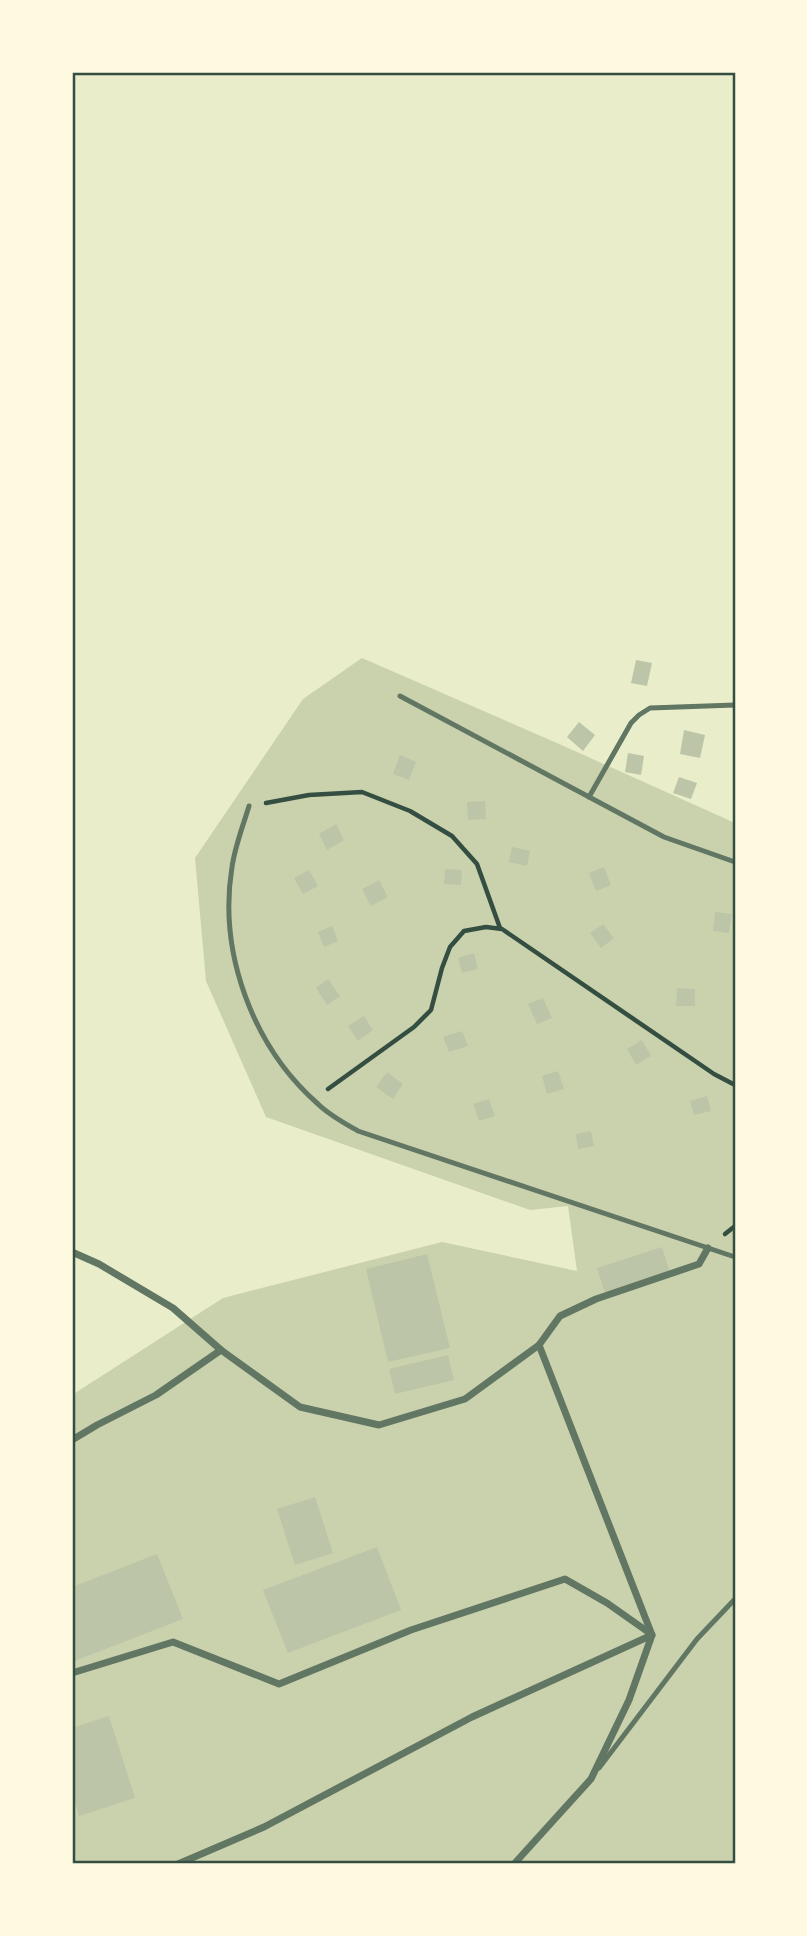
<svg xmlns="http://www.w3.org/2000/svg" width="807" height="1936" viewBox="0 0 807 1936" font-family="'Nunito Sans',sans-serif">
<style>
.green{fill:#cad2ad}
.building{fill:#bcc5a7}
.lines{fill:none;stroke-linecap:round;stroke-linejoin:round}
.path{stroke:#344e41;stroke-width:4.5}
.service{stroke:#617663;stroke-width:5}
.minor{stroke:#617663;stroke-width:7}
.neatline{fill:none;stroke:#344e41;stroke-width:2.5}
</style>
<rect width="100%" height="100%" fill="#e9edc9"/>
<!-- green -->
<path class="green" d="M362,658L557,743L735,823V1864H72V1395L223,1298L442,1242L577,1271L568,1206L530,1210L266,1117L206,981L195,858L303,699Z"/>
<!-- building -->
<g class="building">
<path d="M636,660L652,663L647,686L631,683Z"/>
<path d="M579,722L595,735L583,751L567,737Z"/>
<path d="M684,730L705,735L700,758L680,754Z"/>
<path d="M628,753L644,756L641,775L625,772Z"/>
<path d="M400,755L416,762L409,780L393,774Z"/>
<path d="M679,777L697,783L691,799L673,793Z"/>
<path d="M485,801L486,819L468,820L467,802Z"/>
<path d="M336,824L344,840L327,850L319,834Z"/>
<path d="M512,847L530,851L527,866L509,862Z"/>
<path d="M604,867L611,885L596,891L589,873Z"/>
<path d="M445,869L462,870L461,885L444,884Z"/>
<path d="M309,870L318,886L303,894L294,878Z"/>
<path d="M379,880L388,897L371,906L362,889Z"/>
<path d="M715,912L732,914L729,933L713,931Z"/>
<path d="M603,924L614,938L601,948L590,933Z"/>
<path d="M332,926L338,941L324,947L318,932Z"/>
<path d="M474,953L478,969L462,973L458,958Z"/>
<path d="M328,979L340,996L327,1005L316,988Z"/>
<path d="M677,988L695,989V1006H676Z"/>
<path d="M543,998L552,1018L537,1024L528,1004Z"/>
<path d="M364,1016L373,1030L358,1041L348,1026Z"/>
<path d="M462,1031L468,1046L449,1052L443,1037Z"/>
<path d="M642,1040L651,1056L636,1065L627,1049Z"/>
<path d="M558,1071L564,1089L547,1094L542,1076Z"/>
<path d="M387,1072L403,1084L393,1099L376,1087Z"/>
<path d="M707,1096L711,1111L694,1115L690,1101Z"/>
<path d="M489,1099L495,1116L479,1121L473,1104Z"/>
<path d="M591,1131L594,1146L578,1149L576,1134Z"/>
<path d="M662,1247L670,1273L605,1293L597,1268Z"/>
<path d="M427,1254L450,1348L388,1362L366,1269Z"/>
<path d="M448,1355L454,1380L395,1394L389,1369Z"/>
<path d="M315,1497L333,1553L295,1565L277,1509Z"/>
<path d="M377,1547L401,1610L288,1653L263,1590Z"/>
<path d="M157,1554L183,1619L72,1662V1587Z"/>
<path d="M109,1716L135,1798L79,1816L72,1792V1728Z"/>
</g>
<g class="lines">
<!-- path -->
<g class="path">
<path d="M266,803L309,795L362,792L410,811L452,836L477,864L500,928"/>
<path d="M328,1089L414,1027L431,1010L442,968L450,947L464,931L486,927L502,929L714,1074L735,1085"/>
<path d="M725,1234L735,1226"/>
</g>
<!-- service -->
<g class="service">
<path d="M400,696L664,837L735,862"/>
<path d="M589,797L631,723L639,715L650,708L735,705"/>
<path d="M249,806C243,826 235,846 232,867C218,953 253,1047 318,1104C329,1115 344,1123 358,1131L735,1257"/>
<path d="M599,1768L697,1639L735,1599"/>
</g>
<!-- minor -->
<g class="minor">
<path d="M72,1252L99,1264L173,1308L221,1350L300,1407L379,1425L465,1399L539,1345L652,1635L629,1700L591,1779L514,1864"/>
<path d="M539,1345L560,1316L596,1299L699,1264L708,1248"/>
<path d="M72,1440L97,1425L156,1395L221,1350"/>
<path d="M72,1673L173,1642L279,1684L411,1630L565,1579L607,1603L651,1634"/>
<path d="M178,1864L264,1827L472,1717L652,1635"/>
</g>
</g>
<!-- border -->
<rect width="807" height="1936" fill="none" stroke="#fefae0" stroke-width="147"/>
<rect x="74" y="74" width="660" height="1788" class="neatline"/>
</svg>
